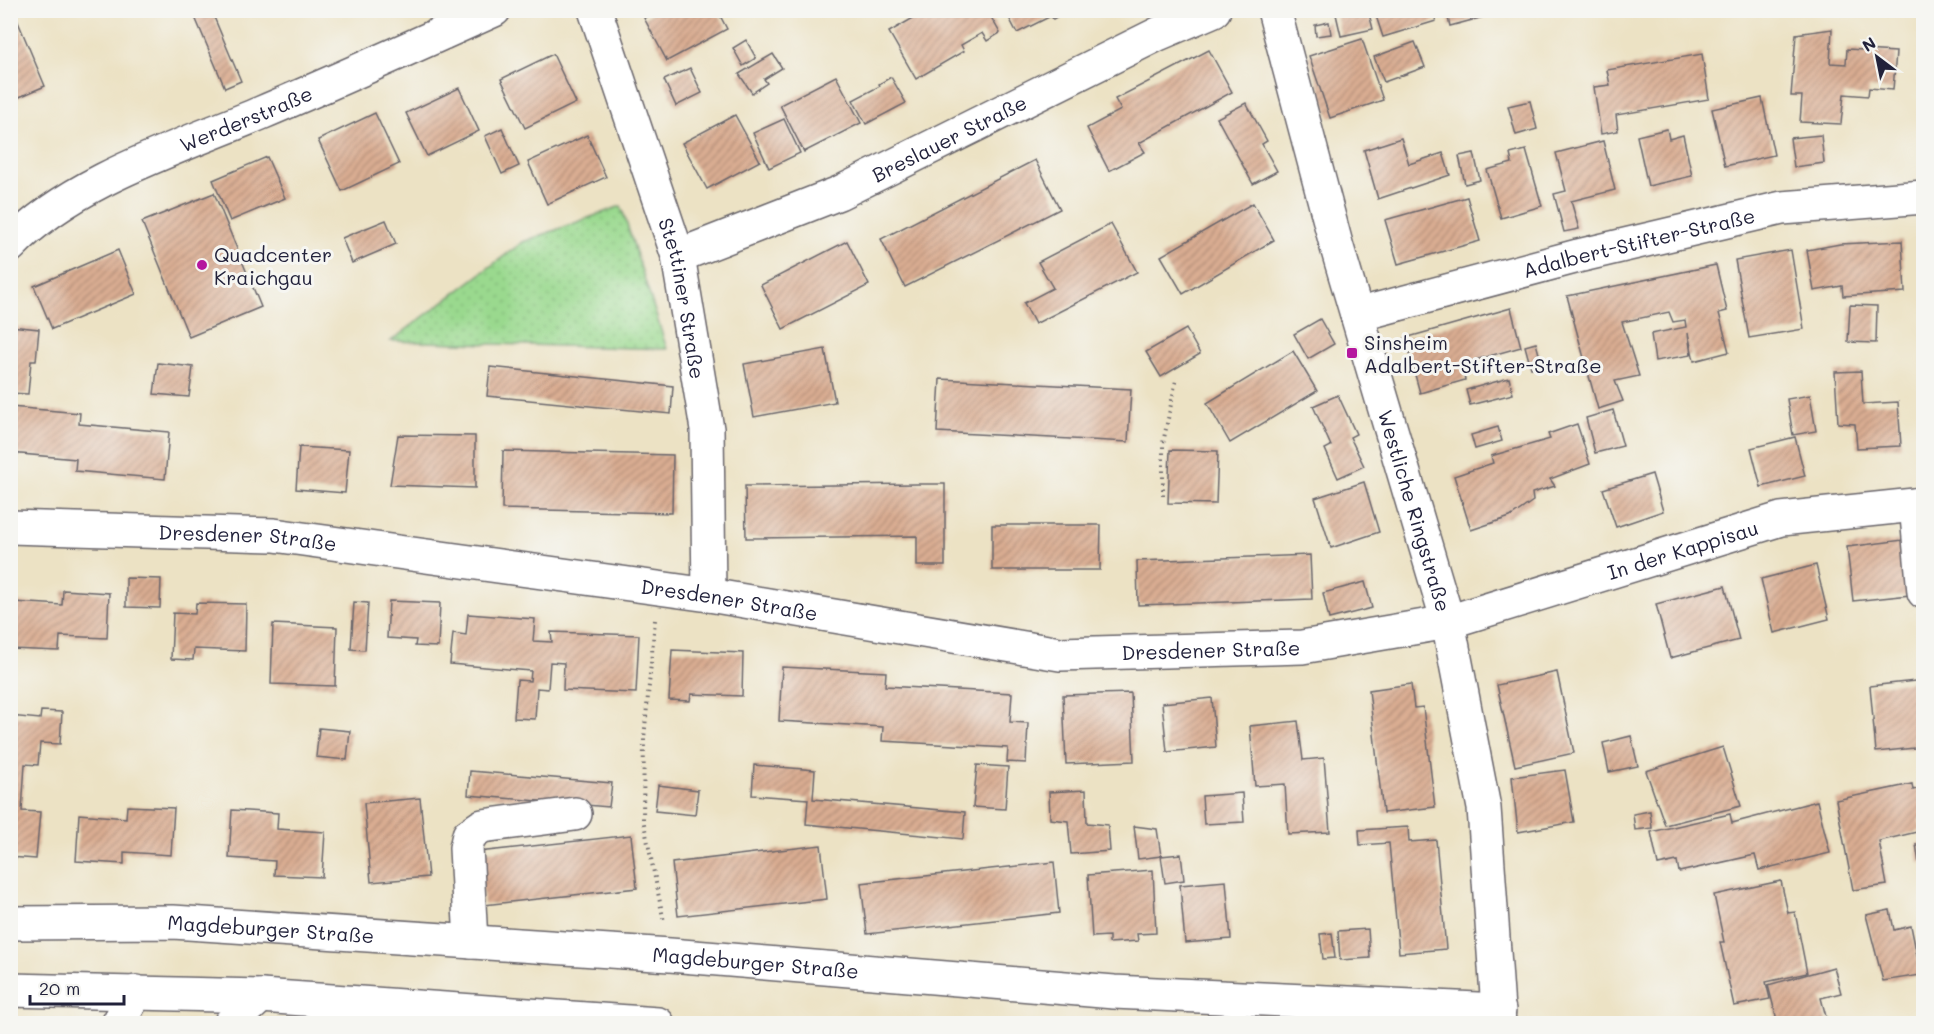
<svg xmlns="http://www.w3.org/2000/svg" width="1934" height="1034" viewBox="0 0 1934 1034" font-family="Mali,sans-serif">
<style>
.park{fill:url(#park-dots);stroke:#5e7e64;stroke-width:1.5}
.building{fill:url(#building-hatch)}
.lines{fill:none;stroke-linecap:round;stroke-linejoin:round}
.minor-casing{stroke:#69656b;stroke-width:36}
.major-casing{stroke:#69656b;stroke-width:36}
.highway-casing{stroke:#69656b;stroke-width:36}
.path{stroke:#69656b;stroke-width:4;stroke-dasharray:1.5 4.5;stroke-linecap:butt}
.minor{stroke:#fff;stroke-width:33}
.major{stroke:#fff;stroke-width:33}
.highway{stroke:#fff;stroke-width:33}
.poi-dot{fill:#b5179e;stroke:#f6f6f2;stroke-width:2}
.labels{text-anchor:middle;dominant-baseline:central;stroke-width:6;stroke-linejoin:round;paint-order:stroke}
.street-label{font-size:20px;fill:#22223b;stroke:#f6f6f2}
.poi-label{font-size:20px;fill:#22223b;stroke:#f6f6f2;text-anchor:start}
</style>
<defs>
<pattern id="park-dots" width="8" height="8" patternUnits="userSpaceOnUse" patternTransform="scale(1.5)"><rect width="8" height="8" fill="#9ad98e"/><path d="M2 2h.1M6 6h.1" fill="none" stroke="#84ba7b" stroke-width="1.8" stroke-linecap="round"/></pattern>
<pattern id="building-hatch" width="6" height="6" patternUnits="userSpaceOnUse" patternTransform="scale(1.5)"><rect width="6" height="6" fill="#daad92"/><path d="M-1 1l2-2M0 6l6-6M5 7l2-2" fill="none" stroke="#b08c78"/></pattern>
</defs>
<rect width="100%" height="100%" fill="#f6f6f2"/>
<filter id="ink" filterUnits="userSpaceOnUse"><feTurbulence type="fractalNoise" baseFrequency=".0167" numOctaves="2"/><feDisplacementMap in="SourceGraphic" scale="12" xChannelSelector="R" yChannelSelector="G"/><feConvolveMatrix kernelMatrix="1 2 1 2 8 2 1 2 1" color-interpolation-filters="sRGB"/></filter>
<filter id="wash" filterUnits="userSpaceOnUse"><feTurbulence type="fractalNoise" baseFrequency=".008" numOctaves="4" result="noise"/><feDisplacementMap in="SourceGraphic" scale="24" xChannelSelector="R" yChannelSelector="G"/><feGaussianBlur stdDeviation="1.35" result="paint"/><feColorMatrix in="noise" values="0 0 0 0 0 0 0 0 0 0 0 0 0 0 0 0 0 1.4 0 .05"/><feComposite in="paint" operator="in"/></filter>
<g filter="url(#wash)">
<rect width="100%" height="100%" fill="#ece2c4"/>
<!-- park -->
<path class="park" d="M621,206L667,349L391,341L523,242Z"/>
<g id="blocks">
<!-- building -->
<g class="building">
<path d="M10,10H13L45,86L10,101Z"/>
<path d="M192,10H211L241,81L225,88Z"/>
<path d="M657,10H717L727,29L667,61L644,18Z"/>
<path d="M927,10H987L1000,33L987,41L982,33L961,45L964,51L916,79L889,32Z"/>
<path d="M1005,10H1069L1053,19L1051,16L1017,33Z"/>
<path d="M1335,10H1368L1373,29L1341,36Z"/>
<path d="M1374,10H1432L1436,21L1383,37Z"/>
<path d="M1446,10H1506V11L1450,26Z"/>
<path d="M1329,22L1331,34L1316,36L1315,25Z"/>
<path d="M1832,29L1830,63L1846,64L1847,49L1896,52L1893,90L1869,88L1868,96L1844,94L1841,124L1800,122L1802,96H1791L1796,34Z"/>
<path d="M1362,39L1383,100L1330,118L1309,56Z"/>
<path d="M746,40L756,58L743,66L733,48Z"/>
<path d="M1415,42L1425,67L1384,82L1374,57Z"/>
<path d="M1209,50L1232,92L1139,143L1145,152L1109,171L1087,128L1121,110L1115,99Z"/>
<path d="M553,54L576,103L525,128L501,79Z"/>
<path d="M773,54L782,68L764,79L767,83L752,93L739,74Z"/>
<path d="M1702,54L1709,99L1616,115L1618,131L1601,134L1594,87L1610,85L1607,70Z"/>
<path d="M690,68L702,93L676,106L664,80Z"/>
<path d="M836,76L861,123L804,152L780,105Z"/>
<path d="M891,77L906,103L866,124L853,100L880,86L879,84Z"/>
<path d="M459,88L479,131L427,156L406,113Z"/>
<path d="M1762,98L1774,155L1725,166L1712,109Z"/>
<path d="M1530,101L1537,129L1516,135L1508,106Z"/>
<path d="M1246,103L1267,141L1262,144L1277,171L1253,184L1217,118Z"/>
<path d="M375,113L399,164L342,191L318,140Z"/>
<path d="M735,115L760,161L707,189L682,143Z"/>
<path d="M784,119L800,153L769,168L753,133Z"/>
<path d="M502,128L519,166L502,174L485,136Z"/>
<path d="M1667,129L1669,139L1683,135L1692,176L1648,186L1637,136Z"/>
<path d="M587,135L606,177L547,204L528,162Z"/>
<path d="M1821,135L1824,163L1794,167L1790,138Z"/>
<path d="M1401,138L1409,164L1443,153L1450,175L1378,199L1364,150Z"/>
<path d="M1603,141L1615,190L1571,201L1579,229L1564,232L1554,194L1566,191L1556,153Z"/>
<path d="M1526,150L1542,206L1501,218L1487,170L1512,163L1510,154Z"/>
<path d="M1474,153L1480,180L1465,184L1459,156Z"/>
<path d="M267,157L285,198L230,221L213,180Z"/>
<path d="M1035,160L1060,209L905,287L881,239Z"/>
<path d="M214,193L261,307L189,337L142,222Z"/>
<path d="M1467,197L1480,241L1398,264L1385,220Z"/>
<path d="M1253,203L1274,240L1183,294L1161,256Z"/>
<path d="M386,220L396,244L352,263L342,238Z"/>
<path d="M1111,224L1137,272L1035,324L1024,303L1053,288L1038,262Z"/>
<path d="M847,241L869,285L783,329L761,285Z"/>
<path d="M1902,241L1905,292L1843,296L1842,286L1814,291L1807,250L1840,244Z"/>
<path d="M118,250L136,294L52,329L34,286Z"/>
<path d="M1791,250L1804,329L1749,338L1735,260Z"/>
<path d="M1716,265L1727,311L1719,313L1729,352L1694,361L1688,333L1691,355L1655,361L1651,334L1686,327L1685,320L1673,322L1669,312L1622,322L1639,376L1615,381L1623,401L1598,409L1567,296Z"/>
<path d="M1850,305L1877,306L1876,343L1848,342Z"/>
<path d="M1511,308L1521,347L1461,364L1465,380L1420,393L1405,338Z"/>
<path d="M1320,319L1334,344L1308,359L1294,334Z"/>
<path d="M10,326L39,329L36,361H31L28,394L10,393Z"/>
<path d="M1186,329L1200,354L1161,377L1146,352Z"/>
<path d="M1536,343L1542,365L1531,368L1525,346Z"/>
<path d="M825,349L835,402L754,417L744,364Z"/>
<path d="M1293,351L1317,391L1230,443L1207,403Z"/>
<path d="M158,363L193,367L189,397L154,394Z"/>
<path d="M490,367L673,386L671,414L487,396Z"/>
<path d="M1861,371L1863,404L1898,402L1901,446L1857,448L1855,424L1838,423L1835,372Z"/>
<path d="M1509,378L1513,394L1470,405L1466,390Z"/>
<path d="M940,379L1131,389L1128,442L937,432Z"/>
<path d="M1338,395L1356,434L1350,437L1364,466L1338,478L1325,449L1331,446L1313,406Z"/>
<path d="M1810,395L1816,431L1793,435L1787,399Z"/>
<path d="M10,407L80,413L79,424L169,432L165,479L75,471L76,459L10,453Z"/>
<path d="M1613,410L1623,446L1595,453L1586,418Z"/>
<path d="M1577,424L1590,464L1550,479L1555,486L1532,493L1533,501L1510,517L1471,530L1454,476L1493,463L1491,456L1550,439L1548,434Z"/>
<path d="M1498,427L1502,441L1475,449L1471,435Z"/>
<path d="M398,435L475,436V488L390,485Z"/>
<path d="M1795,437L1805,476L1761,487L1751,448Z"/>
<path d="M299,447L349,450L345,493L296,489Z"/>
<path d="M1170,450L1218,451L1216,504L1168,503Z"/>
<path d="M503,451L673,455L672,513L502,509Z"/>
<path d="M1652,474L1663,511L1616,527L1603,489Z"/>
<path d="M1364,482L1379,532L1331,548L1315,498Z"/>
<path d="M917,484H945V566H917V536L746,538L745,486Z"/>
<path d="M992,525H1101L1100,570H992Z"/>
<path d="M1903,540L1910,595L1853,601L1847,547Z"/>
<path d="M1310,555L1312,599L1138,605L1137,561Z"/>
<path d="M1816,565L1829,619L1774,633L1761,579Z"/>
<path d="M126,578L161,579L160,608L126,607Z"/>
<path d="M1365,582L1372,608L1329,619L1323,593Z"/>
<path d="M1725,586L1739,640L1670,658L1656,604Z"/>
<path d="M63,590L109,593L107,638L60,636L59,651L11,649L14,602L62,605Z"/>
<path d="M389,601L440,603L438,647L415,646L416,640L387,638Z"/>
<path d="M354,602L368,603L365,650L351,649Z"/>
<path d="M196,603L246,604L245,651L194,649L193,660L171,659L173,613L195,614Z"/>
<path d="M468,614L535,619L533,641L552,642L551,632L639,635L636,693L563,690L564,663L550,662L548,689L537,688L535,719L514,718L517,680L530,681L531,671L450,664L453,633L466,635Z"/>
<path d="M273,624L337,627L335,686L271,684Z"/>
<path d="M672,650L743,653L742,696L691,694L690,701L669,700Z"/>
<path d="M782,667L886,672L885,686L1012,693L1010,722L1028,723L1026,763L1007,762L1008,748L882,741L883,727L779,721Z"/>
<path d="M1557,672L1574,753L1515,766L1497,685Z"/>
<path d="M1924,680V747L1876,752L1870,686Z"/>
<path d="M1411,684L1414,708L1423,707L1435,807L1383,813L1369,690Z"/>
<path d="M1131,693L1134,761L1066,764L1063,695Z"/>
<path d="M1212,698L1216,747L1167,752L1162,703Z"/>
<path d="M41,711L62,712L60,744L40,743L38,765L25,764L22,811L40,812L36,859L10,857V716L40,719Z"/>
<path d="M1298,721L1303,760L1324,758L1330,832L1288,834L1285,784L1255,786L1250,726Z"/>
<path d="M319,728L350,731L347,760L316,757Z"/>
<path d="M1631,736L1638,766L1609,772L1603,743Z"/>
<path d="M1723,747L1741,806L1665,825L1646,771Z"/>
<path d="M754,765L815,770L813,799L965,812L963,839L806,824L808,799L752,795Z"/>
<path d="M977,765L1008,767L1005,809L973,807Z"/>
<path d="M1565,770L1574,822L1518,832L1512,777Z"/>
<path d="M470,771L612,783L609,807L468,795Z"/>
<path d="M1912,784L1913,790L1924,787V818L1919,819L1921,831L1879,841L1887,885L1853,890L1836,800Z"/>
<path d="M658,785L698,790L695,815L655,811Z"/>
<path d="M1086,790L1087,823L1108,825L1110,851L1071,854L1068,821L1050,819L1049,792Z"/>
<path d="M1242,793L1244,822L1204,824L1202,796Z"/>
<path d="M420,798L428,877L371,882L364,803Z"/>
<path d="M1817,801L1830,853L1759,870L1755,855L1679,872L1677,861L1658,865L1651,832L1730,814L1732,823Z"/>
<path d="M127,806L174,808L171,855L124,852V864L76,861L79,814L126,818Z"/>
<path d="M232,810L278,813L277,829L325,832L322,877L274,875L275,861L229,858Z"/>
<path d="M1650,811L1652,828L1635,830L1633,814Z"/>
<path d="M1134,826L1157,829L1161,856L1138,859Z"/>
<path d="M1408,827L1409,842L1436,840L1446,949L1399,953L1389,843L1360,845L1359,830Z"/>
<path d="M631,835L637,888L484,905L478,852Z"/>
<path d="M1924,842V862L1919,863L1916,844Z"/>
<path d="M821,845L827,899L678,916L672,863Z"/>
<path d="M1181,854L1184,880L1165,883L1161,856Z"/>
<path d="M1054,862L1059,913L867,934L861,883Z"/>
<path d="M1153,870L1156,933L1137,934L1138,941L1109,943V936L1092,937L1088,875Z"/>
<path d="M1226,881L1231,939L1185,943L1180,885Z"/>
<path d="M1781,881L1788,913L1795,912L1807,973L1766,982L1770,999L1734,1006L1720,942H1724L1714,895Z"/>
<path d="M1890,910L1894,930L1911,926L1921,975L1883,981L1866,915Z"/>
<path d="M1368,929L1370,958L1340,960L1338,931Z"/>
<path d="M1332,933L1335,958L1323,959L1320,934Z"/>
<path d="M1834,967L1841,993L1821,998L1828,1024H1778L1768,985Z"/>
</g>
</g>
</g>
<g filter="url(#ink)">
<use href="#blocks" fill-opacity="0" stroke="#69656b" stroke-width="1.5"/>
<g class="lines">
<defs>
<g id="minor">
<path id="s1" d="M595,10L678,256L707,429L709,595"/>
<path id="s2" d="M1274,10L1336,244L1448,622L1484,808L1499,1024"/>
<path id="s3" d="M10,246C71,181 180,147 261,113C339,80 416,45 494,10"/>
<path id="s4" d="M678,256L839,193L1158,34L1214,10"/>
<path id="s5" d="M1357,315L1578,256L1782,208L1924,197"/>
<path d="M1916,505L1924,592"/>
<path id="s6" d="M10,527L274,535L709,595L1060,654L1302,647L1448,622L1781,519L1924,504"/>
<path id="s7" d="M10,923L173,922L670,955L1114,992L1499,1010"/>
<path d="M471,942L466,848L469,835L482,826L575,814"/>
</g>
<path id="major" d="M10,990L261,996L658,1024"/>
<g id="highway">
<path d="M118,1024L136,992"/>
<path d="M230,1024L261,996"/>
</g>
</defs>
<!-- minor casing -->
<use href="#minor" class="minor-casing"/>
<!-- major casing -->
<use href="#major" class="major-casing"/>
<!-- highway casing -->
<use href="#highway" class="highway-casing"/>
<!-- path -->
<g class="path">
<path d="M1163,496V443L1176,380"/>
<path d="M655,620L644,739L643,819L664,922"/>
</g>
<!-- minor -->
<use href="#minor" class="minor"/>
<!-- major -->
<use href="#major" class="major"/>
<!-- highway -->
<use href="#highway" class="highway"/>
</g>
</g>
<!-- markers -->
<g class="poi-dot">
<circle cx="202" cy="265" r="6"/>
<rect x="1346" y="347" width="12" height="12" rx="3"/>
</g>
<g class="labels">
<!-- street labels -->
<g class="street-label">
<text stroke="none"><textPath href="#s3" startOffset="270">Werderstraße</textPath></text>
<text stroke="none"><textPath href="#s4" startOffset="296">Breslauer Straße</textPath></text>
<text stroke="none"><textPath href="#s5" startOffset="291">Adalbert-Stifter-Straße</textPath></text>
<text stroke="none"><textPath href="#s1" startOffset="302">Stettiner Straße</textPath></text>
<text stroke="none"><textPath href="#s2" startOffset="520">Westliche Ringstraße</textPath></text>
<text stroke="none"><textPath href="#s6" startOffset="238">Dresdener Straße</textPath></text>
<text stroke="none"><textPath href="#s6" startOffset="1695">In der Kappisau</textPath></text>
<text stroke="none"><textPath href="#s6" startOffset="724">Dresdener Straße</textPath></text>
<text stroke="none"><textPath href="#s6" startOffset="1210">Dresdener Straße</textPath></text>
<text stroke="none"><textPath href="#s7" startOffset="261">Magdeburger Straße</textPath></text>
<text stroke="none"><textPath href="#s7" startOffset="747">Magdeburger Straße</textPath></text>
</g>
<!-- poi labels -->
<g class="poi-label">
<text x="214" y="254">Quadcenter<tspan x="214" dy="23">Kraichgau</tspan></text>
<text x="1364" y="342">Sinsheim<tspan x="1364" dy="23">Adalbert-Stifter-Straße</tspan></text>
</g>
</g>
<!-- margin -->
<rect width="1934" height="1034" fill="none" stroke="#f6f6f2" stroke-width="36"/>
<!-- north arrow -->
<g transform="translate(1877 57) rotate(328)" stroke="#f6f6f2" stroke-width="4.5" paint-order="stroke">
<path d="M0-4.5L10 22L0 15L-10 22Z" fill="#22223b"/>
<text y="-9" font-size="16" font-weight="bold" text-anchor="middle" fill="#22223b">N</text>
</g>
<!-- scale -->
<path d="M30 995v9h94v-9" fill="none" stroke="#22223b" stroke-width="3"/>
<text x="39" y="995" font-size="18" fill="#22223b" stroke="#f6f6f2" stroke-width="4.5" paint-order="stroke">20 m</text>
</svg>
